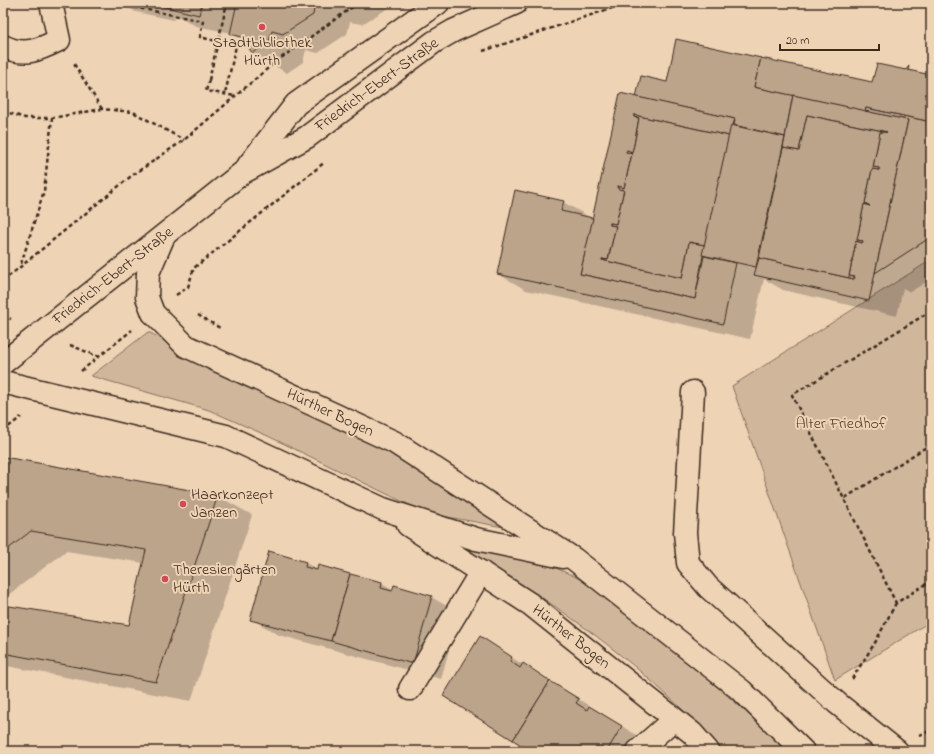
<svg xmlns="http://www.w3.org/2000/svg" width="934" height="754" viewBox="0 0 934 754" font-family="'Indie Flower',sans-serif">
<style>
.green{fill:#d0b79c;stroke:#86705d}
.shadow{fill:#0003}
.building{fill:#bca48b;stroke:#3b2a1e}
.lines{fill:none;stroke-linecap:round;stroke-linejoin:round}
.minor-casing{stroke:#3b2a1e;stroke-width:25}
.path{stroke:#3b2a1e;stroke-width:2.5;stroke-dasharray:4 3;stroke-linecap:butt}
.minor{stroke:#eed3b5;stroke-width:22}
.path-bridge{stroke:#3b2a1e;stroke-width:2.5;stroke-dasharray:4 3;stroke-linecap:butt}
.poi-dot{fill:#d1495b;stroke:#eed3b5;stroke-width:1.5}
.labels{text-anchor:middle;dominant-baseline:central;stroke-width:4;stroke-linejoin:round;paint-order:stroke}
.poi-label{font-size:16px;fill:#3b2a1e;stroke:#eed3b5;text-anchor:start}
.street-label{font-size:16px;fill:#3b2a1e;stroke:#eed3b5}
.park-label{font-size:16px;fill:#513f31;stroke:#eed3b5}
</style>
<rect width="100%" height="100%" fill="#eed3b5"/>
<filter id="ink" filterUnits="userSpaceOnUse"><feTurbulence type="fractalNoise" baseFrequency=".025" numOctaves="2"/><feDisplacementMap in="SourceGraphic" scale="8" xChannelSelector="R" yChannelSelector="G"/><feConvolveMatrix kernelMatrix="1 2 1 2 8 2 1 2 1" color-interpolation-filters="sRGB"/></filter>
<g filter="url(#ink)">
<!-- green -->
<g class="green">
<path d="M931,260V621L835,680L732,386Z"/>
<path d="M148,332L344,428L419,469L509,528L426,513L270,437L209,410L91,376Z"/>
<path d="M447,540L544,563L572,575L597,589L648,627L791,751H722C667,689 603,638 535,593C507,574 476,559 447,540Z"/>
</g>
<!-- shadow -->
<g class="shadow">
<path d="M119,3H405L404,8L392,6L362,24L350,22L347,34L318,53L306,50L303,62L287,73L253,53L247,42L231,33L196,26L175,14L174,20L136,12Z"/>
<path d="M931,76V279L910,292L903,288L897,316L783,290L764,279L750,339L526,290L498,274L563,202L593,219L637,98L668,83H873Z"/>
<path d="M4,458L218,496L252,515L191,701L7,666L3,664V606L130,626L144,563L66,551L3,599Z"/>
<path d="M269,553L306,563L318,570L319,566L382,583L394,590L431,597L459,613L441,679L279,635L251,619Z"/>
<path d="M480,638L649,743L644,751H533Z"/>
</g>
<!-- building -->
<g class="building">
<path d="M161,3H202L199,15L161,6Z"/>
<path d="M237,3H315L313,15L283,34L272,31L269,42L252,53L242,37L230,34Z"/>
<path d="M676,39L761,58L754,87L793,95L785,137L734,125L735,119L636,97L641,76L667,82Z"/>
<path d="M761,58L872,82L877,64L906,70L909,66L908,70L931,75V122L866,108L865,111L754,87Z"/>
<path d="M620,93L735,119L729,136L634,115V117L639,118L634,145L632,152L627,150L626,152L632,154L624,188L618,186V189L624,190L616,224L610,223V225L616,226L608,260L602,259V260L682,278L689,242L705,245L695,299L580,274Z"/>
<path d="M793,95L908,120L869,301L754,275L759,258L854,279L855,277L849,276L856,241L862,243L863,241L857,240L864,204L870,206L865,203L872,169L879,170V168L873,167L880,132H887L807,115L799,151L783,148Z"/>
<path d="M866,108L931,122V237L875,273L908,120L865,111Z"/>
<path d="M634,115L729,136L705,245L689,242L682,278L602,260V259L608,260L616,226L610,225V223L616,224L624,190L618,189V186L624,188L632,154L626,152L627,150L632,152L634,145L639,118L634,117Z"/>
<path d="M807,115L887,132H880L873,167L879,168V170L872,169L865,203L870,206L864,204L857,240L863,241L862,243L856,241L849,276L855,277L854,279L759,258L783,148L799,151Z"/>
<path d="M731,125L785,137L756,267L702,255Z"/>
<path d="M515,190L564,201L561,211L593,218L580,274L695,299L704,256L736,263L723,324L497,274Z"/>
<path d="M4,457L218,495L156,682L3,653V605L129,625L146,550L31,531L3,553Z"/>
<path d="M269,551L306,562L305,567L317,570L318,565L350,574L331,641L250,620Z"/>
<path d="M350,574L382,582L381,588L392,591L394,585L432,596L413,664L331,641Z"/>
<path d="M480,636L512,657L510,661L520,668L523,663L550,681L513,740L443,696Z"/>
<path d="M550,681L579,699L576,703L587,710L589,706L622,726L607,751H531L513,740Z"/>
</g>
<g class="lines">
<defs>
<g id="minor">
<path d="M3,46C24,57 39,50 59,40L51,3"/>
<path d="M248,166L296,104L438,3"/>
<path d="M163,238L148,273L147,297L153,313L186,346L394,442L574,559L742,691L803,751"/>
<path d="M3,363L242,173L307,137L434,42L453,31L516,3"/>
<path d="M3,382L226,436L383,509L476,539L563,557"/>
<path d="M693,392L685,533L688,563L708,587L837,703L897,751"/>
<path d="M408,525L530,604L692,733L708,751"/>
<path d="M410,689L481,572"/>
<path d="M638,751L674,719"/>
</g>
</defs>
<!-- minor casing -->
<use href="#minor" class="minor-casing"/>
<!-- path -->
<g class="path">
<path d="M113,3L203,21L200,37L236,46L225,94"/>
<path d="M483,51L627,3"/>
<path d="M74,64L102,109"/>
<path d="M209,80L206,91L235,96"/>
<path d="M3,111L25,118H52L102,109L133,112L184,140"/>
<path d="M21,264L44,191L52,118"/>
<path d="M3,281L130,177L184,140L274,63L358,3"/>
<path d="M176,295L188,287L194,268L325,162"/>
<path d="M931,311L792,395L896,603L931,581"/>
<path d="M198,315L220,328"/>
<path d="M3,316L11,319"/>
<path d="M70,345L99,357"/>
<path d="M81,371L132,330"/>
<path d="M3,431L21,417"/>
<path d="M845,498L931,444"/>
<path d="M852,679L876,641L896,603"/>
<path d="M919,735L931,731"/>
</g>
<!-- minor -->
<use href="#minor" class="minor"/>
<!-- path-bridge -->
<path class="path-bridge" d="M209,80L227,3"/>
</g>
</g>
<!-- markers -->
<g class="poi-dot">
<circle cx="262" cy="27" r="4"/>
<circle cx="183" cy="504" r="4"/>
<circle cx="165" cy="579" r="4"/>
</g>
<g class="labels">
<!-- poi labels -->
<g class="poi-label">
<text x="262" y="43" text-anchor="middle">Stadtbibliothek<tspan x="262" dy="18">Hürth</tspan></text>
<text x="191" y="495">Haarkonzept<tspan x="191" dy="18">Janzen</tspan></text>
<text x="173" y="570">Theresiengärten<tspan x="173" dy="18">Hürth</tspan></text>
</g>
<!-- street labels -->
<g class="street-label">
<text transform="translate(377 85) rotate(-36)">Friedrich-Ebert-Straße</text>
<text transform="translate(113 276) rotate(-38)">Friedrich-Ebert-Straße</text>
<text transform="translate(330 413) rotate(25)">Hürther Bogen</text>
<text transform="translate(571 637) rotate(38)">Hürther Bogen</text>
</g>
<!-- park labels -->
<g class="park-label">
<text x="841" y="424">Alter Friedhof</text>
</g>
</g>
<!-- margin -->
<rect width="934" height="754" fill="none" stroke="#eed3b5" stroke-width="16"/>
<rect x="8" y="8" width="918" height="738" fill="none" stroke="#3b2a1e" stroke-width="1.5" filter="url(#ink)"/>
<!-- scale -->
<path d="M780 44v6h99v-6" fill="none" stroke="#3b2a1e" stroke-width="2"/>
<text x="786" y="44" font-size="12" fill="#3b2a1e" stroke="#eed3b5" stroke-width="3" paint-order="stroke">20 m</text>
</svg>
